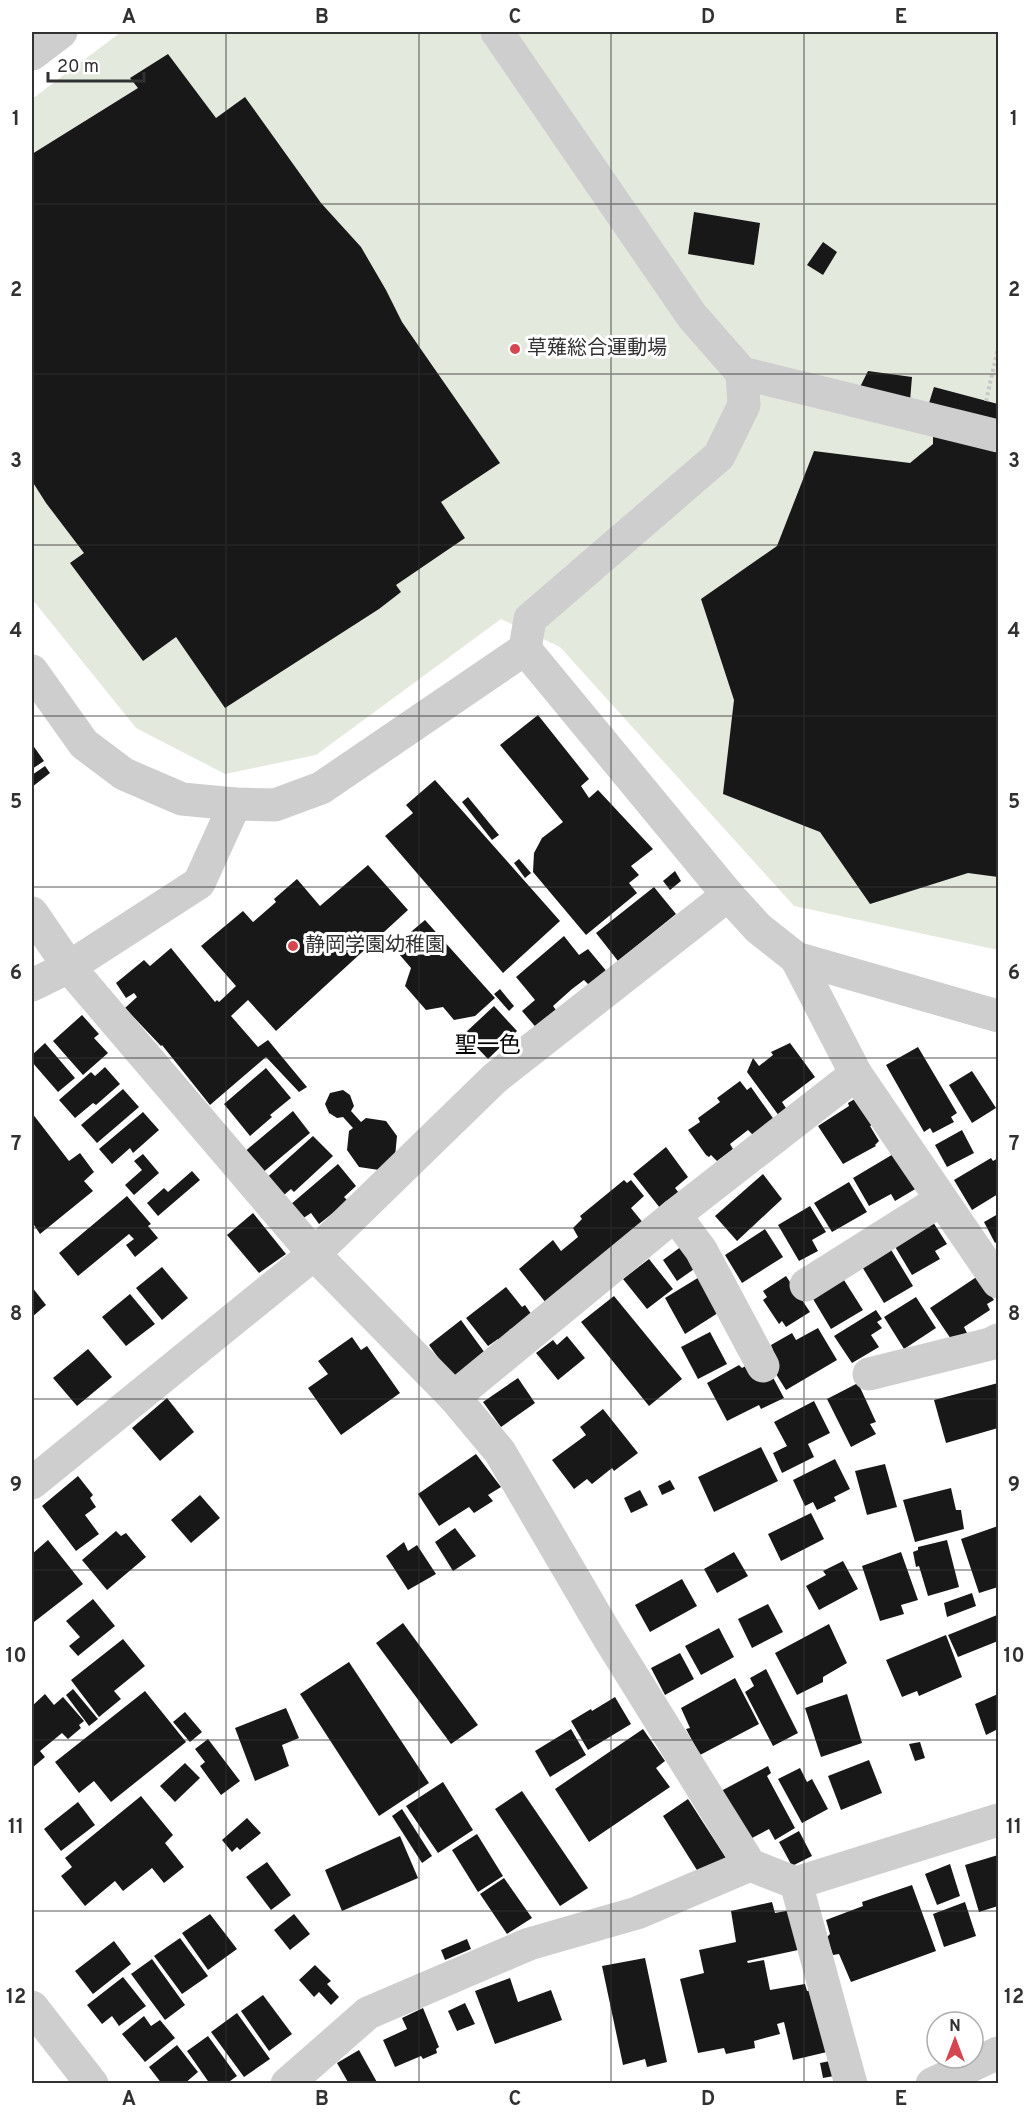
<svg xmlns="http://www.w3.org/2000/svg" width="1030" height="2115" viewBox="0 0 1030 2115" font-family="Overpass,'Noto Sans JP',sans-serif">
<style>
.green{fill:#e4e9de}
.building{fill:#181818}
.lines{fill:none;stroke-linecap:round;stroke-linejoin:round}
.path{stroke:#c8c8c8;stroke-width:4;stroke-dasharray:3 3;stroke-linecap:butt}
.minor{stroke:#cecece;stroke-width:33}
.grid{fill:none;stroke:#313131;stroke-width:1.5;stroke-opacity:0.55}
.poi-dot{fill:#d44751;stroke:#fff;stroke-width:2}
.labels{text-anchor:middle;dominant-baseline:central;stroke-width:6;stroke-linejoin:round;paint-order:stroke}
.poi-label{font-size:20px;fill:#313131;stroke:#fff;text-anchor:start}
.quarter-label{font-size:22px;fill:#000;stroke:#fff}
.neatline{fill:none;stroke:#313131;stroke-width:2}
.grid-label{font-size:20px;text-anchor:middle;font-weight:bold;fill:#313131}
</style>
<rect width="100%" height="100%" fill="#fff"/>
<!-- green -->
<path class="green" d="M121,32H998V950L794,906L560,647L501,619L316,755L225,774L136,728L32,599V99Z"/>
<!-- building -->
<g class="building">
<path d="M168,54L216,118L245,97L321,203L361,247L386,290L402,322L500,463L441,502L465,538L396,585L401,592L379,609L225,708L176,637L143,661L70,563L84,553L46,503L32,481V154L138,88L130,78Z"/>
<path d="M694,212L760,223L754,265L688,254Z"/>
<path d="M823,242L837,252L823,275L807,265Z"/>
<path d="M868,371L912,377L910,401L859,389Z"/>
<path d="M934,387L998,404V877L968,873L870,904L820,832L723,794L734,700L701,599L777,546L814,451L910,463L933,444V419L925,416Z"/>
<path d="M538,715L589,779L581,786L589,798L598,790L653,849L631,866L639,875L629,883L637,893L586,935L533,872L534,853L542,838L563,822L500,745Z"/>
<path d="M32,744L44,761L32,769Z"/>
<path d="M45,766L50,773L32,787V775Z"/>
<path d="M435,780L560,921L503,973L385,836L413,813L406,805Z"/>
<path d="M468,797L499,835L492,840L462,802Z"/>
<path d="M519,859L531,873L525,878L514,863Z"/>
<path d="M368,865L408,910L276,1031L248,1000L231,1016L258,1047L268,1040L307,1087L299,1092L266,1057L210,1105L162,1045L161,1046L125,1008L137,997L134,993L126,998L116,983L144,960L150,966L171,948L215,1002L217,1000L219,1002L236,986L201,946L243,911L253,922L276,902L274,899L297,879L320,906Z"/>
<path d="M675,871L681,881L670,890L663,881Z"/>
<path d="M654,887L676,914L618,961L596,933Z"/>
<path d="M425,920L495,998L475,1016L454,1020L443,1007L426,1010L405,986L411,968L399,954L406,936Z"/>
<path d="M564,936L579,955L588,949L608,973L591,987L584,980L572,989L553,1006L559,1014L539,1031L522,1011L535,1000L516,977Z"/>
<path d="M500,989L514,1006L509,1011L494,994Z"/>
<path d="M494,1006L517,1031L488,1059L464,1034Z"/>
<path d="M82,1015L99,1034L94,1038L108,1053L83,1075L53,1041Z"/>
<path d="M45,1043L75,1078L58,1092L32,1062V1055Z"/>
<path d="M790,1043L815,1077L782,1102L790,1114L782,1120L747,1072L753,1058L759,1066L773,1055L771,1052Z"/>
<path d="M918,1047L957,1113L951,1117L954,1122L933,1133L930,1128L924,1132L886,1065Z"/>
<path d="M105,1067L120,1084L96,1105L93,1103L75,1118L59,1100L91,1072L95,1076Z"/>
<path d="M266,1068L291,1098L270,1115L272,1117L250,1136L224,1104Z"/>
<path d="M972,1071L996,1108L972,1123L949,1085Z"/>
<path d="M740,1081L747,1090L751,1087L775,1121L754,1136L748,1130L730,1144L733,1149L717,1161L711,1155L709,1157L706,1155L688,1130L700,1122L698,1118L720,1102L717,1098Z"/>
<path d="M123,1089L139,1107L97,1143L81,1125Z"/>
<path d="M343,1090L350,1095L354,1106L351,1111L361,1122L366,1118L386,1121L397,1136L395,1157L379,1170L359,1167L347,1150L349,1131L353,1128L343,1117L337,1118L329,1113L325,1104L330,1093Z"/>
<path d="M858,1097L874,1124L870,1126L879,1141L875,1145L876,1146L843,1164L818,1126L849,1106L848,1103Z"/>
<path d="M293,1111L310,1133L261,1174L243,1153Z"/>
<path d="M143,1112L159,1130L133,1153L130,1148L112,1164L99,1149Z"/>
<path d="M32,1113L69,1161L80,1153L94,1172L84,1181L93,1191L40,1234L32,1222Z"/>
<path d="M962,1130L974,1153L947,1167L935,1145Z"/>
<path d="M313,1136L333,1156L294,1192L291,1189L279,1199L263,1181Z"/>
<path d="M666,1147L688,1177L675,1188L683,1198L664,1213L633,1174Z"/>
<path d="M895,1153L917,1188L895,1201L891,1194L869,1206L853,1178Z"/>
<path d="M143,1154L159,1173L134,1195L125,1185L142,1170L134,1161Z"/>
<path d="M991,1158L993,1161L998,1158V1194L972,1210L954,1180Z"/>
<path d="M338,1164L356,1186L344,1197L348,1201L319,1224L311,1213L302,1219L290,1205Z"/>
<path d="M192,1171L200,1180L158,1216L147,1203L164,1188L168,1192Z"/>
<path d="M763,1174L782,1199L737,1241L715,1216Z"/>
<path d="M624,1180L627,1183L631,1180L644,1196L631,1208L644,1224L546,1303L519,1269L553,1240L561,1251L578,1237L573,1228L582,1219L580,1216Z"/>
<path d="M849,1182L867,1212L832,1232L814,1203Z"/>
<path d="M127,1196L151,1224L148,1226L158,1238L135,1257L126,1245L134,1239L129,1234L78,1276L59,1253Z"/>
<path d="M810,1206L826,1232L812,1240L818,1251L799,1261L778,1225Z"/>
<path d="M253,1213L286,1254L259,1273L227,1235Z"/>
<path d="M998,1214V1241L995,1243L984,1222Z"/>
<path d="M933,1222L947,1244L935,1251L940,1259L912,1275L894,1245Z"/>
<path d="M765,1229L783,1257L742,1283L725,1255Z"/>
<path d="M682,1246L697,1267L677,1281L663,1260Z"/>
<path d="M890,1248L913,1286L884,1303L861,1265Z"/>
<path d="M649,1259L673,1289L647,1309L623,1279Z"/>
<path d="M162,1267L188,1298L162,1320L136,1288Z"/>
<path d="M701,1276L721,1311L685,1334L665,1298Z"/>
<path d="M786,1276L810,1312L786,1327L782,1321L779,1324L763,1300L767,1297L763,1291Z"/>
<path d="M978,1276L994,1300L987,1304L990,1310L964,1327L967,1333L953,1342L930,1308Z"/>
<path d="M844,1280L863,1310L831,1329L813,1299Z"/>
<path d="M32,1287L46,1305L32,1317Z"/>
<path d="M506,1287L522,1307L525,1305L534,1318L509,1330L514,1337L503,1346L498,1339L488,1346L466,1318Z"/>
<path d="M130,1294L155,1324L126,1346L102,1317Z"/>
<path d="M614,1296L682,1379L649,1406L581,1322Z"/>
<path d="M916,1297L936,1328L904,1349L884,1317Z"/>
<path d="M876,1310L882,1319L877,1322L882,1328L871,1335L879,1347L852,1363L834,1336Z"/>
<path d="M461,1320L485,1353L455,1381L429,1345Z"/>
<path d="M818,1328L837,1360L786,1390L764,1355L773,1350L771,1345L792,1333L796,1340Z"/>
<path d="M710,1332L727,1364L698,1379L681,1347Z"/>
<path d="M567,1336L585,1358L558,1380L536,1353L553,1340L557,1345Z"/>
<path d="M352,1337L361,1350L367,1346L400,1393L341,1435L308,1388L328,1374L318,1361Z"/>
<path d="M88,1349L112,1377L77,1406L53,1378Z"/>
<path d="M754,1361L769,1370L784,1398L761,1409L759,1405L727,1421L707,1383L739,1365L742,1368Z"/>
<path d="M518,1378L535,1403L501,1427L483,1402Z"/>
<path d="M858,1383L876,1422L870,1424L876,1434L851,1447L827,1399Z"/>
<path d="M998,1383V1428L946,1443L934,1400Z"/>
<path d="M167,1398L194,1432L160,1461L132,1428Z"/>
<path d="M814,1401L830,1433L808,1444L814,1457L782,1473L773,1453L787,1446L774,1422Z"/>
<path d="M603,1409L638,1453L614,1471L612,1468L592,1484L587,1479L574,1489L552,1460L586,1435L580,1427Z"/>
<path d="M761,1447L778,1481L714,1512L698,1477Z"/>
<path d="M476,1454L501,1487L488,1495L493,1501L474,1513L469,1507L439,1526L418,1494Z"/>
<path d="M835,1459L850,1489L834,1497L836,1501L817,1510L813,1502L805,1506L793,1480Z"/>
<path d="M885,1464L897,1507L867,1515L855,1471Z"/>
<path d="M78,1476L93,1495L90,1498L96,1507L85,1515L99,1534L76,1551L42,1506Z"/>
<path d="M670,1480L675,1489L662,1495L658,1486Z"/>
<path d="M951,1488L956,1510H961L964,1529L915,1542L903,1500Z"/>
<path d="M640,1490L648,1505L631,1513L624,1498Z"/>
<path d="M200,1495L220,1518L191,1543L171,1520Z"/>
<path d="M811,1513L824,1539L781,1561L768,1534Z"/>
<path d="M998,1526V1587L979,1593L961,1539Z"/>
<path d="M455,1528L476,1556L453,1571L435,1542Z"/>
<path d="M116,1531L121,1536L126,1533L146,1557L107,1590L82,1560Z"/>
<path d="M48,1540L83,1584L34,1622L32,1619V1554Z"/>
<path d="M947,1540L959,1587L928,1596L919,1566L916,1567L913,1552L918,1550V1547Z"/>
<path d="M404,1542L408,1551L417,1545L436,1574L408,1590L386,1556Z"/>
<path d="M734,1552L748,1576L717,1593L704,1569Z"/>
<path d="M901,1552L918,1600L901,1605L904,1614L880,1621L862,1566Z"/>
<path d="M843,1561L858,1589L819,1610L806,1586L826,1575L823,1571Z"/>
<path d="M682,1579L697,1606L650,1632L635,1605Z"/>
<path d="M972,1593L976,1606L947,1617L944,1603Z"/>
<path d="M93,1599L115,1626L78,1656L69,1646L80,1637L66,1621Z"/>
<path d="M768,1604L783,1632L752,1648L738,1619Z"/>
<path d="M997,1615L998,1621V1641L958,1657L948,1635Z"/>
<path d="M403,1623L478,1725L451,1744L376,1643Z"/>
<path d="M829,1624L847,1663L823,1677V1682L797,1695L775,1653Z"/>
<path d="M719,1628L734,1657L701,1675L685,1646Z"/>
<path d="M946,1635L962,1677L919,1696L917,1691L902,1697L886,1660Z"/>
<path d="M123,1639L145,1666L114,1691L121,1699L99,1717L71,1680Z"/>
<path d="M680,1653L694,1679L665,1695L651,1668Z"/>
<path d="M349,1662L429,1783L379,1816L300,1694Z"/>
<path d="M766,1669L798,1733L773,1746L745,1692L754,1686L750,1678Z"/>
<path d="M735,1678L759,1724L700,1755L686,1729L690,1728L681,1708Z"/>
<path d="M73,1689L98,1719L89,1726L66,1695Z"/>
<path d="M145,1691L186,1742L111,1802L94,1781L79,1793L55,1762Z"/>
<path d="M45,1694L54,1705L63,1697L84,1721L79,1725L81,1728L68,1739L62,1733L40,1751L45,1757L32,1768V1706Z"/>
<path d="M847,1694L862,1743L821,1757L805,1708Z"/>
<path d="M998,1694V1729L986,1735L975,1704Z"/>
<path d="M615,1697L631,1724L588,1750L571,1721L591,1709L592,1711Z"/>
<path d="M286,1708L299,1738L282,1745L289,1766L255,1781L235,1728Z"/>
<path d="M185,1712L202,1732L190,1742L173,1722Z"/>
<path d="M571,1729L586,1755L550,1777L535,1751Z"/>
<path d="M643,1729L665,1761L656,1768L670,1787L589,1842L555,1789Z"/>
<path d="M208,1739L240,1781L221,1795L200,1766L205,1762L195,1749Z"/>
<path d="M920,1742L925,1758L915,1761L909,1744Z"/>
<path d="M869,1760L882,1793L841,1810L828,1776Z"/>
<path d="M185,1763L200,1778L175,1802L160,1786Z"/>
<path d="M768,1766L771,1773L767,1776L795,1828L775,1840L769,1829L752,1838L721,1791Z"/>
<path d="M800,1768L807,1782L812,1779L828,1809L802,1823L778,1779Z"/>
<path d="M443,1782L473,1830L438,1853L406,1806Z"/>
<path d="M522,1791L588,1888L560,1906L495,1809Z"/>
<path d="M141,1796L173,1835L165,1843L184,1867L164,1883L152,1868L123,1891L115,1881L85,1906L61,1876L72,1867L65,1858Z"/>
<path d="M688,1799L726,1858L700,1875L663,1816Z"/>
<path d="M78,1802L95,1825L61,1851L44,1829Z"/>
<path d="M402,1809L432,1856L422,1863L392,1816Z"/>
<path d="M247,1818L261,1833L240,1850L237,1847L232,1852L222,1840Z"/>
<path d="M799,1831L812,1856L792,1866L779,1842Z"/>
<path d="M477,1834L503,1876L478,1892L452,1850Z"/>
<path d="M400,1836L418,1878L342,1911L325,1870Z"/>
<path d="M998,1855V1906L979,1912L965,1865Z"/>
<path d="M267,1862L291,1895L271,1910L246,1877Z"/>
<path d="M950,1864L960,1896L937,1905L925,1874Z"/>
<path d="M504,1878L532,1918L507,1934L480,1894Z"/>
<path d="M912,1885L936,1951L851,1982L839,1954L833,1955L827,1937L830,1934L826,1920L863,1906L862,1902Z"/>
<path d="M772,1902L775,1913L791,1910L798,1950L747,1961L748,1963L764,1960L770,1990L805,1984L807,1991L813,1990L827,2052L793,2060L784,2022L777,2024L780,2034L754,2041L755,2048L726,2054L724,2048L698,2053L680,1979L704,1973L699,1950L736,1942L731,1911Z"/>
<path d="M965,1902L976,1936L944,1947L933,1914Z"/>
<path d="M210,1914L237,1949L208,1970L182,1933Z"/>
<path d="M294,1914L310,1934L290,1950L274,1930Z"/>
<path d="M180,1938L208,1976L182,1994L154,1956Z"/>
<path d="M467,1939L471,1949L445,1960L441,1950Z"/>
<path d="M114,1941L131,1964L93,1994L75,1971Z"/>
<path d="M645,1958L667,2062L647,2067L645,2059L623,2065L602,1966Z"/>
<path d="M152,1959L185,2005L165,2020L131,1974Z"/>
<path d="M315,1965L331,1981L327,1984L339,1997L331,2005L319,1992L314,1997L299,1980Z"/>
<path d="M123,1977L146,2006L119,2026L112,2016L102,2024L87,2005Z"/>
<path d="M510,1978L518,2002L551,1990L562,2020L495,2044L475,1991Z"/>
<path d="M263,1995L292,2034L269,2051L241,2011Z"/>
<path d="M465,2003L475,2024L457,2031L448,2011Z"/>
<path d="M423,2008L439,2047L436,2049L437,2053L423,2059L421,2056L395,2067L383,2040L407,2029L402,2018Z"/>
<path d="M237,2013L270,2059L244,2077L211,2032Z"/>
<path d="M144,2016L151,2026L160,2020L175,2038L145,2062L122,2034Z"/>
<path d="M208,2036L237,2076L226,2084H210L187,2051Z"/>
<path d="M177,2045L198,2072L184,2084H162L149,2067Z"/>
<path d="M359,2050L378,2084H349L337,2063Z"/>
<path d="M830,2061L834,2076L823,2078L820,2063Z"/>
</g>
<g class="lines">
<!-- path -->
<path class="path" d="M986,401L998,348"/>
<!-- minor -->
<g class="minor">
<path d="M497,32L692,316L742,373L998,436"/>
<path d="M32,54L61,32"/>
<path d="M525,649L530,619L719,456L744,405L742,373"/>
<path d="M32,671L84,744L124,774L182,799L235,804L275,805L321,788L525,649L728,895L758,928L796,958L998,1016"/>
<path d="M32,913L69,967L314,1254L454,1397L500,1452L607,1635L750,1865L796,1883L998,1820"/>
<path d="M796,958L856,1074L998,1282"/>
<path d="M32,985L69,967L199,883L235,804"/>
<path d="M675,1215L701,1250L763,1366"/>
<path d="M806,1285L941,1200"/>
<path d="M869,1374L990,1344L998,1340"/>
<path d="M454,1397L675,1215L856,1074"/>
<path d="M32,1483L314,1254L495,1078L728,895"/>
<path d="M796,1883L851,2084"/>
<path d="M32,2007L92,2084"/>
<path d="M287,2084L368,2013L529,1944L637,1913L750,1865"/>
<path d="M932,2084L998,2053"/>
</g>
</g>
<!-- grid -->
<path class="grid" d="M226,32V2084M419,32V2084M611,32V2084M804,32V2084M32,204H998M32,374H998M32,545H998M32,716H998M32,887H998M32,1058H998M32,1228H998M32,1399H998M32,1570H998M32,1740H998M32,1911H998"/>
<!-- markers -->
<g class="poi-dot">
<circle cx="515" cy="349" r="6"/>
<circle cx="293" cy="946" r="6"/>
</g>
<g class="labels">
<!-- poi labels -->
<g class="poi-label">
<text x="527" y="349">草薙総合運動場</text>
<text x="305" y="946">静岡学園幼稚園</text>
</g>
<!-- quarter labels -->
<g class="quarter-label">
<text x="488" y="1046">聖一色</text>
</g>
</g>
<!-- border -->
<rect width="1030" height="2115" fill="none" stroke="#ffffff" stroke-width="66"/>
<!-- north arrow -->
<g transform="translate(955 2040)"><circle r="28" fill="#ffffff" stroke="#adadad" stroke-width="1.5"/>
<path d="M0-4.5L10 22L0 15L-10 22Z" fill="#d44751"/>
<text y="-9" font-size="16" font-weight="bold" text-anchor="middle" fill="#313131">N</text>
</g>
<!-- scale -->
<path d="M48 72v9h96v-9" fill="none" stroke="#313131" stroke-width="3"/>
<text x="57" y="72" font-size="18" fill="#313131" stroke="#ffffff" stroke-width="4.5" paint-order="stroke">20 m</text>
<rect x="33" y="33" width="964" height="2049" class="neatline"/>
<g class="grid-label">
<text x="129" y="23">A</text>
<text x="322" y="23">B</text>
<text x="515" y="23">C</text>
<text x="708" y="23">D</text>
<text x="901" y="23">E</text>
<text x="16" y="125">1</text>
<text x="1014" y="125">1</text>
<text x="16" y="296">2</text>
<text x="1014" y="296">2</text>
<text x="16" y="467">3</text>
<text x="1014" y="467">3</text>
<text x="16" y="637">4</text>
<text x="1014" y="637">4</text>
<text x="16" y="808">5</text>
<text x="1014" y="808">5</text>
<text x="16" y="979">6</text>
<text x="1014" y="979">6</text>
<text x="16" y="1150">7</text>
<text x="1014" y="1150">7</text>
<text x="16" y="1320">8</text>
<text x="1014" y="1320">8</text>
<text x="16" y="1491">9</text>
<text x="1014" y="1491">9</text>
<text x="16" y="1662">10</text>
<text x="1014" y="1662">10</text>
<text x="16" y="1833">11</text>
<text x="1014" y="1833">11</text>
<text x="16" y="2003">12</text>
<text x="1014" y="2003">12</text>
<text x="129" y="2105">A</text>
<text x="322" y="2105">B</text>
<text x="515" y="2105">C</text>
<text x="708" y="2105">D</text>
<text x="901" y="2105">E</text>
</g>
</svg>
